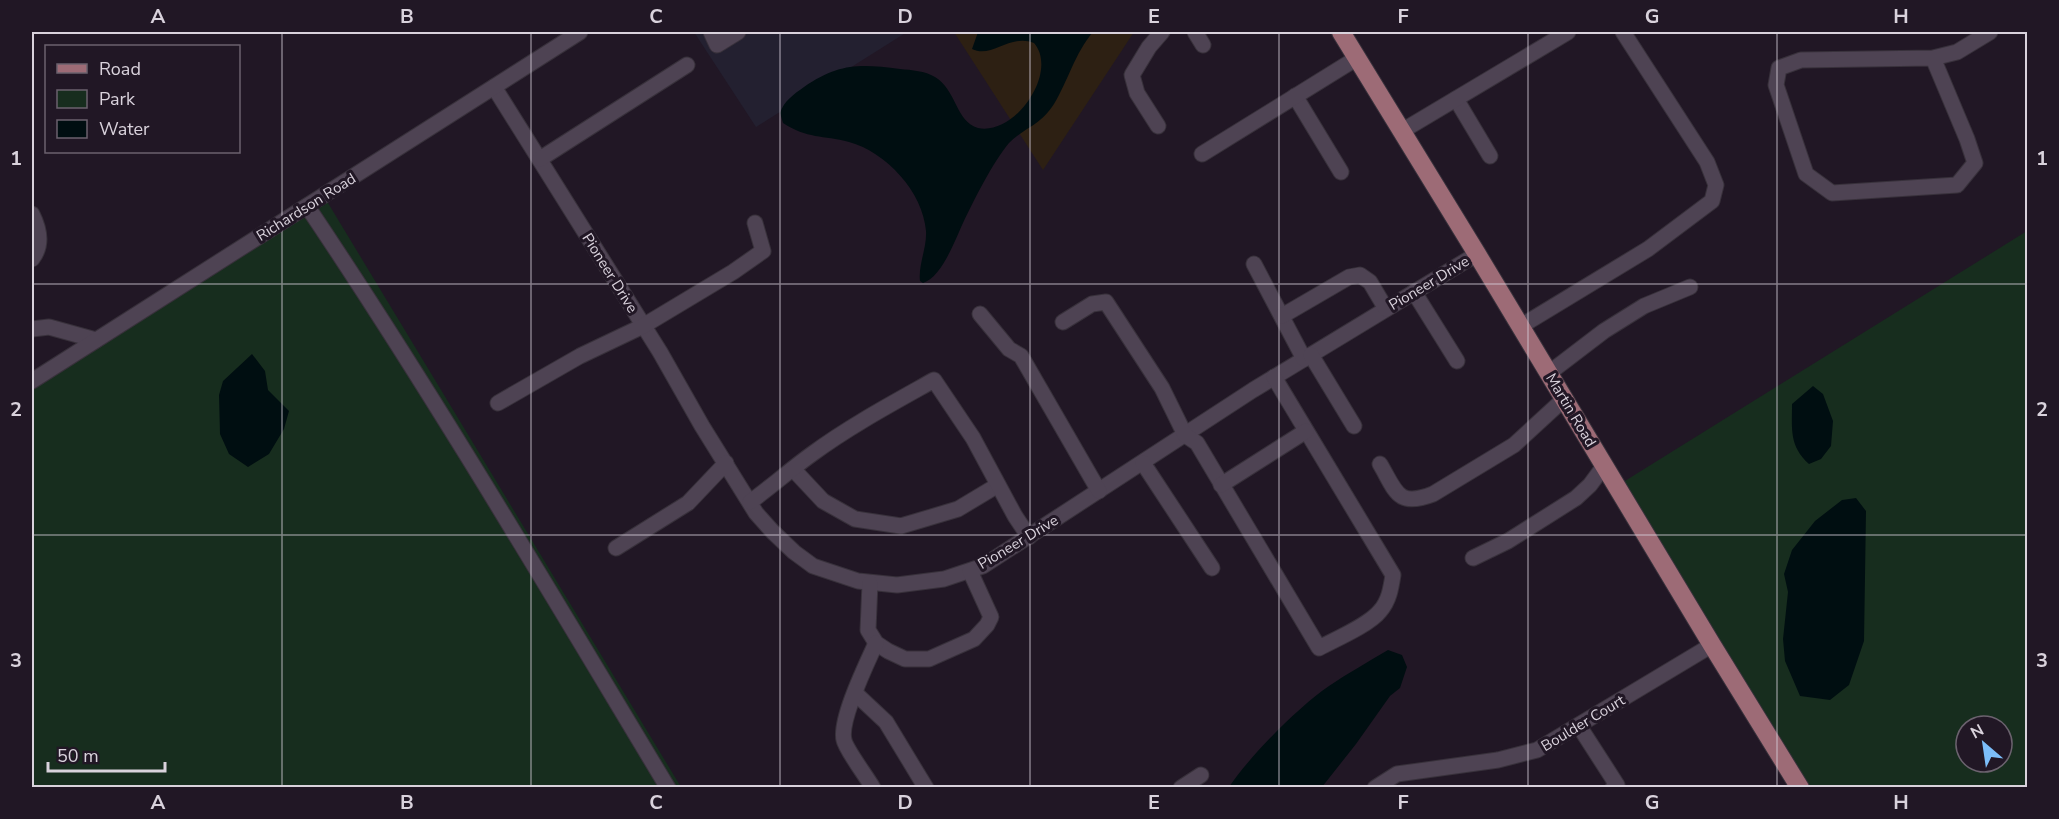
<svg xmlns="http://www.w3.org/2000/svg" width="2059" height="819" viewBox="0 0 2059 819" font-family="'Nunito Sans',sans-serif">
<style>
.commercial{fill:#232030}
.education{fill:#2d2013}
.green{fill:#172d1e;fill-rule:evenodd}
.water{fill:#000e11}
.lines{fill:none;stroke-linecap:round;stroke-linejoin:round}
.minor-casing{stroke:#38313b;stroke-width:17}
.major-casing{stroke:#38313b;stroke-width:20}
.minor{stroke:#4e4353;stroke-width:15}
.major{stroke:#9d6b76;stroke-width:18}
.grid{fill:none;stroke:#d9d2dc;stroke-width:1.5;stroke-opacity:0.55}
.labels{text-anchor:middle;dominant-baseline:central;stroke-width:6;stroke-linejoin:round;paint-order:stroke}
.street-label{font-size:15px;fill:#d9d2dc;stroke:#211725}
.neatline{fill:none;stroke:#d9d2dc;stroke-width:2}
.grid-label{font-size:20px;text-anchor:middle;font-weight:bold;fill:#d9d2dc}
</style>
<rect width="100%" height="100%" fill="#211725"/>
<!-- commercial -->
<path class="commercial" d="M694,32H907L756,127Z"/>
<!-- education -->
<path class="education" d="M954,32H1134L1043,170Z"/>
<!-- green -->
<g class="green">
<path d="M325,198L681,787L32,788V386Z"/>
<path d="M2027,231V787H1808L1620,484ZM1966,726H2002V762H1966Z"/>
</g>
<!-- water -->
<g class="water">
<path d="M978,32H1093C1075,53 1068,81 1054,104C1040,126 1025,127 1009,143C993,162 974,200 963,223C955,240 942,277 923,283L920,281C918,265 927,248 926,231C923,192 886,152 849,142C823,135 807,139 783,123L780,113C784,101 794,94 804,87C839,63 860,64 900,69C912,70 925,71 935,77C956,89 956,122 978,128C1015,136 1059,72 1034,43C1010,33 992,59 972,49Z"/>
<path d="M252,354L265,371L268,390L289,411L284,429L269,454L248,467L229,454L220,434L219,395L223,381Z"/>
<path d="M1813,386L1823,394L1833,421L1831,446L1821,459L1809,464C1789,446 1792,429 1792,404Z"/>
<path d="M1856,498L1866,511L1864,641L1849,685L1830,700L1800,696L1785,661L1783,639L1788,592L1784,574L1792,550L1815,521L1842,500Z"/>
<path d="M1388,650L1402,655L1407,667L1400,688L1390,696L1356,744L1322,787H1229C1250,756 1297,708 1329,686C1348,673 1368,662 1388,650Z"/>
</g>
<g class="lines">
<defs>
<g id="minor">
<path d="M711,32L717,45L738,32"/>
<path d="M1195,32L1203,45"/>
<path d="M1933,58L1967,139L1975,163L1957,185L1832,193L1806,174L1776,85L1779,68L1801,60L1933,58L1957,52L1990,32"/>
<path d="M494,87L660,352L702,426L756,513L773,532L794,552L813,566L858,581L897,585L944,579L983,566L1253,390L1477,254"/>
<path d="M1295,96L1341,172"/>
<path d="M1456,99L1490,156"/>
<path d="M1158,126L1137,93L1132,75L1149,47L1162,32"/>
<path d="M1402,131L1568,32"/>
<path d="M1202,154L1357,58"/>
<path d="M540,159L687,65"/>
<path d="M307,206C434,395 550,592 668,788"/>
<path d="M32,214C39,228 43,245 32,259"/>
<path d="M1254,264L1304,359"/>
<path d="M1414,292L1457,361"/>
<path d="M980,314L1009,349L1021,356L1099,491"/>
<path d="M1282,316L1349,277L1360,275L1370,282L1386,309"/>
<path d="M1063,322L1092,304L1106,302L1162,388L1185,435L1197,443L1319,648C1336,639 1369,625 1380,611C1389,601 1391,588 1393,575L1274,377"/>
<path d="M1521,326L1648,249L1712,201L1716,185L1707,162L1623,32"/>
<path d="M32,329L49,327L96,340"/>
<path d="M1311,355L1354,426"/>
<path d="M1549,373L1604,331L1644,306L1690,287"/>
<path d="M32,381L580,32"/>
<path d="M498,403L580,356L643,326L733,272L763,251L755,223"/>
<path d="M1143,463L1212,568"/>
<path d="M1380,464C1396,491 1397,508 1433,494L1514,445L1564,399"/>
<path d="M793,469L823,501L855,519L901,526L958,509L998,485"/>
<path d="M1221,485L1306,431"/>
<path d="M750,502C771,487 791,469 812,454C850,426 893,403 934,380L973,438L1015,516L1029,537"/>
<path d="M616,548L688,503L726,463"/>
<path d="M1473,558L1508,541L1576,498L1590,485L1604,466"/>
<path d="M870,583L868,630L876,643L888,651L905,659H929L974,639L987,625L991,617L970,571"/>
<path d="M855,693L886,722L926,788"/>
<path d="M1579,726L1617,785L1613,788"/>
<path d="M873,788C867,777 846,750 844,740C839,720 867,663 876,643"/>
<path d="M1181,788L1201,775"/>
<path d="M1375,788L1397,774L1498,760L1537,750L1712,645"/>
</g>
<path id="major" d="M1341,32L1477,254L1712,645L1800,788"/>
</defs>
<!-- minor casing -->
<use href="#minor" class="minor-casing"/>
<!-- major casing -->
<use href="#major" class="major-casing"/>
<!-- minor -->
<use href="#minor" class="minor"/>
<!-- major -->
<use href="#major" class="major"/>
</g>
<!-- grid -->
<path class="grid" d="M282,32V788M531,32V788M780,32V788M1030,32V788M1279,32V788M1528,32V788M1777,32V788M32,284H2028M32,535H2028"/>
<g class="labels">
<!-- street labels -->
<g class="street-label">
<text transform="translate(306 207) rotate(-32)">Richardson Road</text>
<text transform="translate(610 273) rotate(58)">Pioneer Drive</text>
<text transform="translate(1429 283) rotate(-31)">Pioneer Drive</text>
<text transform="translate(1571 410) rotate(59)">Martin Road</text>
<text transform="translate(1018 542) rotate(-31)">Pioneer Drive</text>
<text transform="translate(1583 723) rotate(-31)">Boulder Court</text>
</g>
</g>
<!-- border -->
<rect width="2059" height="819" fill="none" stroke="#211725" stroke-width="66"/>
<!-- legend -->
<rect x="45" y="45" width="195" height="108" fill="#211725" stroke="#6b626e" stroke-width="1.5"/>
<rect x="57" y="64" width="30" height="9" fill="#9d6b76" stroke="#6b626e" stroke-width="1.5"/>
<text x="99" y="75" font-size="18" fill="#d9d2dc">Road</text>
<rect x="57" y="90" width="30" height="18" fill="#172d1e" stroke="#6b626e" stroke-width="1.5"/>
<text x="99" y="105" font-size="18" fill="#d9d2dc">Park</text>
<rect x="57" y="120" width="30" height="18" fill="#000e11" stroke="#6b626e" stroke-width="1.5"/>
<text x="99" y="135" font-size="18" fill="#d9d2dc">Water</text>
<!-- north arrow -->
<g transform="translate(1984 744) rotate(331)"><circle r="28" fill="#211725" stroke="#6b626e" stroke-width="1.5"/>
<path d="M0-4.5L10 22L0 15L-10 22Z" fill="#7cbef9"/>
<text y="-9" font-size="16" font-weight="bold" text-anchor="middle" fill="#d9d2dc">N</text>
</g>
<!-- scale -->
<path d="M48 762v9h117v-9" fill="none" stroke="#d9d2dc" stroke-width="3"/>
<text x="57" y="762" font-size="18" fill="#d9d2dc" stroke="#211725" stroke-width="4.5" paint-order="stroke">50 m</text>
<rect x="33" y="33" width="1993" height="753" class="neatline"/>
<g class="grid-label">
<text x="158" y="23">A</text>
<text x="407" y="23">B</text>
<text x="656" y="23">C</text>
<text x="905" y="23">D</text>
<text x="1154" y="23">E</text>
<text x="1403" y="23">F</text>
<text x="1652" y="23">G</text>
<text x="1901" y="23">H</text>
<text x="16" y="165">1</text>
<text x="2042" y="165">1</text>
<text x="16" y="416">2</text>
<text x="2042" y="416">2</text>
<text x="16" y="667">3</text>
<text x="2042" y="667">3</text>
<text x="158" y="809">A</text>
<text x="407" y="809">B</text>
<text x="656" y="809">C</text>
<text x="905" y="809">D</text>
<text x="1154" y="809">E</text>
<text x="1403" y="809">F</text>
<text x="1652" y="809">G</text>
<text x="1901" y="809">H</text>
</g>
</svg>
